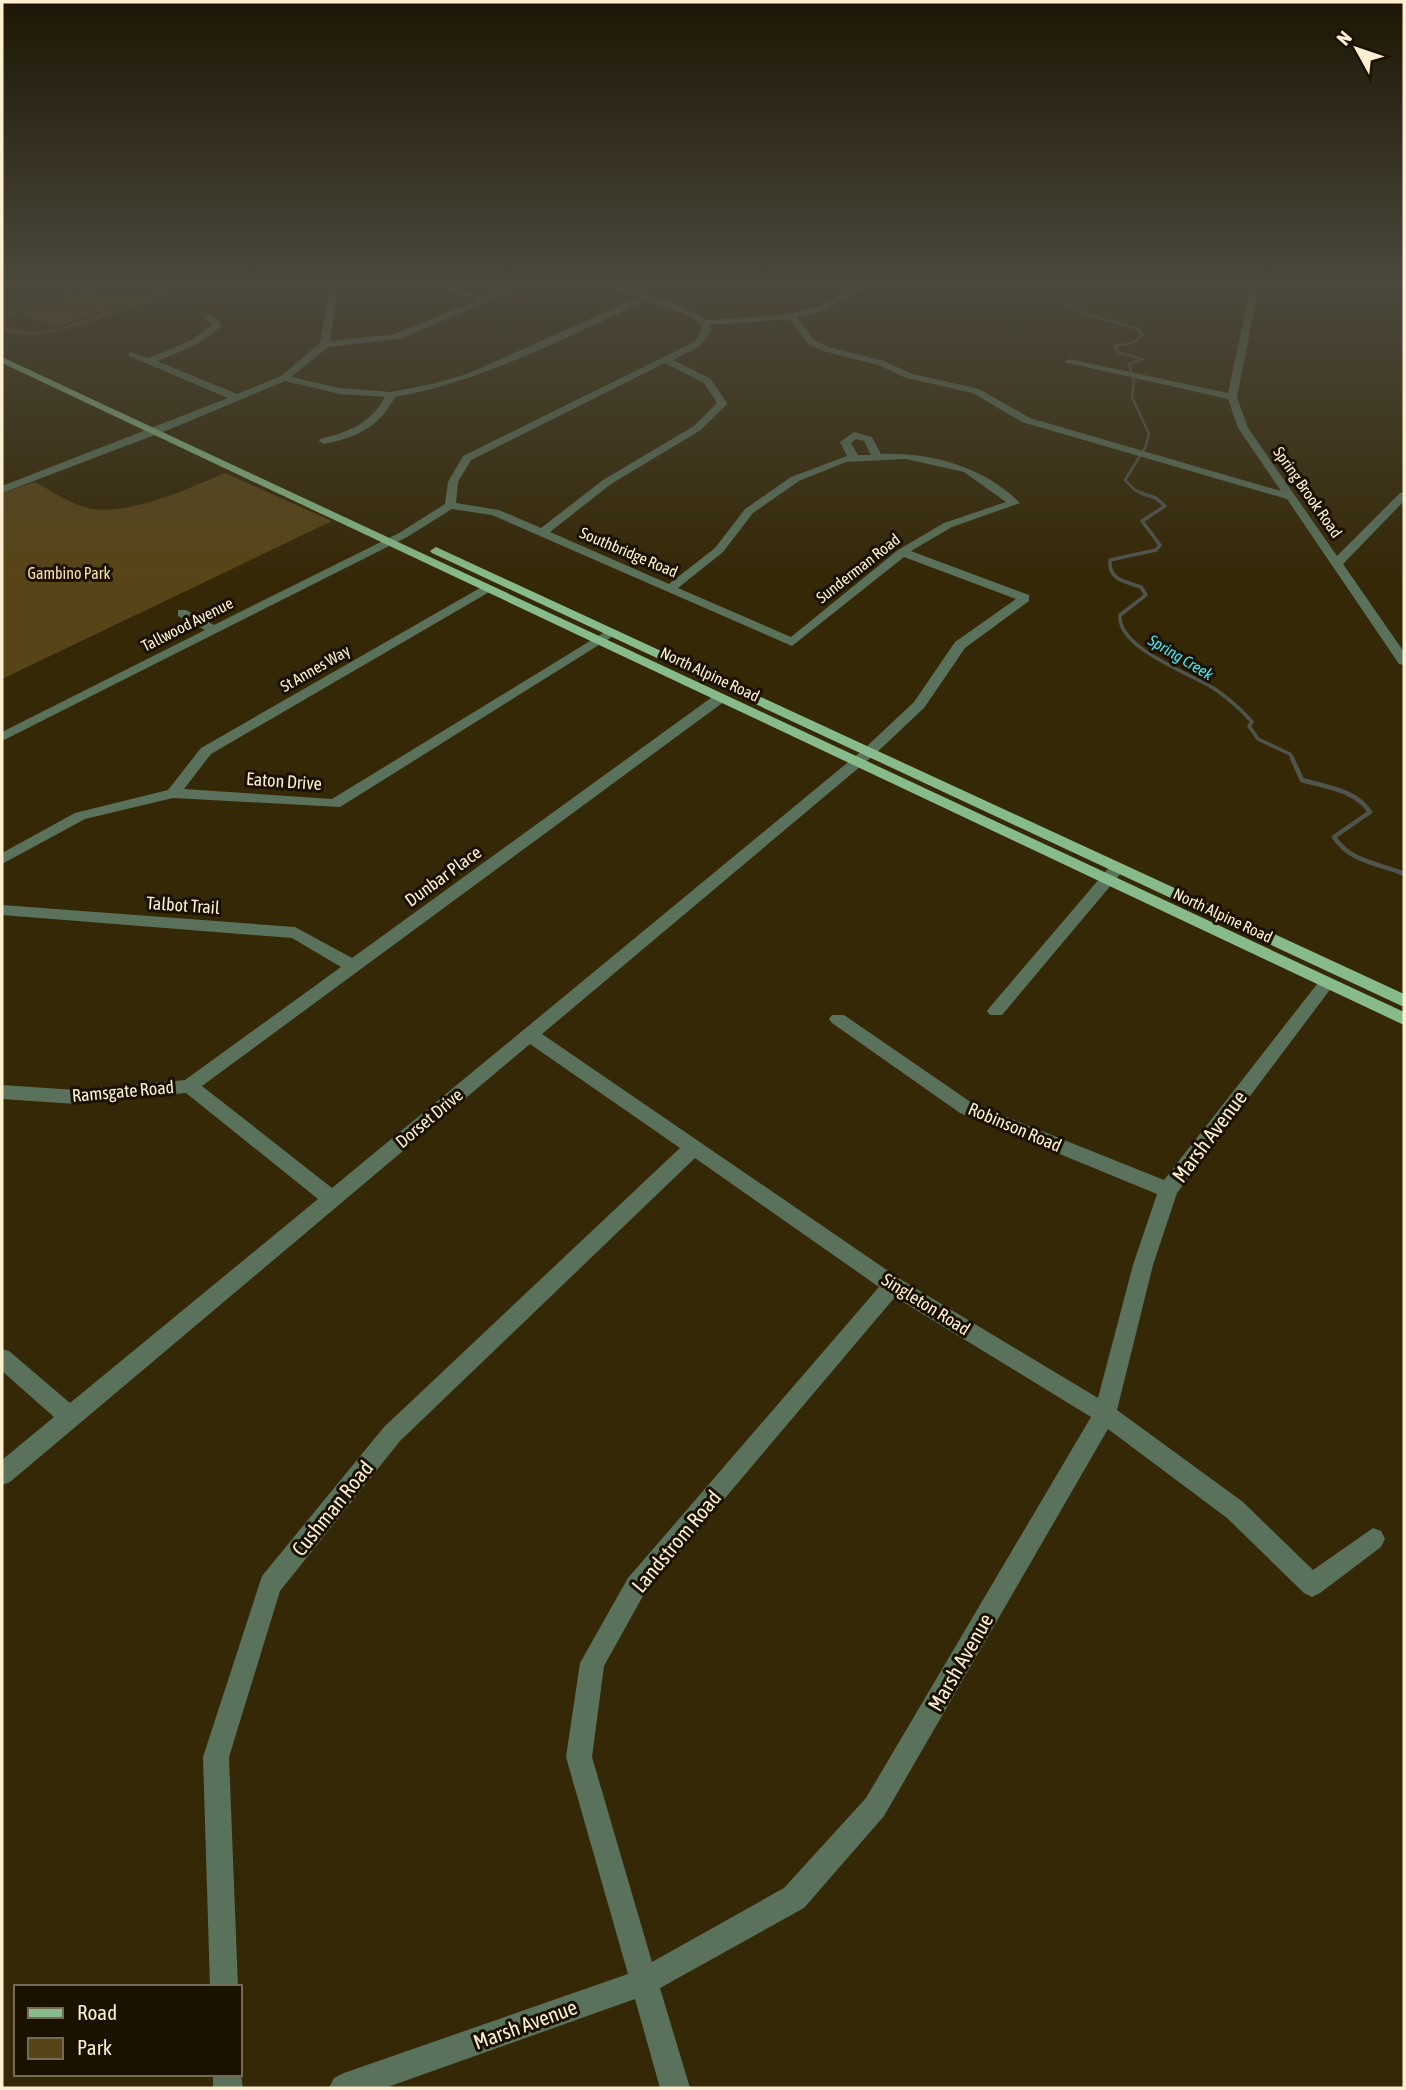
<svg xmlns="http://www.w3.org/2000/svg" width="1406" height="2090" viewBox="0 0 1406 2090" font-family="'Asap Condensed',sans-serif">
<style>
.green{fill:#584517}
.lines{fill:none;stroke-linecap:round;stroke-linejoin:round}
.stream-far2{stroke:#4f554d;stroke-width:2.5}
.stream-far1{stroke:#4f554d;stroke-width:3.5}
.stream{stroke:#4f554d;stroke-width:4.5}
.minor{fill:#5a725b;fill-rule:evenodd}
.major{fill:#88bb8b;fill-rule:evenodd}
.labels{text-anchor:middle;dominant-baseline:central;stroke-width:6;stroke-linejoin:round;paint-order:stroke}
.far-street-label{font-size:16px;fill:#fdefd1;stroke:#1a1100}
.far-park-label{font-size:16px;fill:#fae0a6;stroke:#1a1100}
.far-water-label{font-size:16px;font-style:italic;fill:#45e8fa;stroke:#1a1100}
.street-label{font-size:18px;fill:#fdefd1;stroke:#1a1100}
.near-street-label{font-size:21px;fill:#fdefd1;stroke:#1a1100}
</style>
<rect width="100%" height="100%" fill="#352807"/>
<!-- green -->
<g class="green">
<path d="M86,286H95L17,312L7,319V326L26,332L57,329L176,286C162,301 67,331 44,334C30,336 15,336 2,330V314Z"/>
<path d="M102,286H137L154,293L54,327L21,313Z"/>
<path d="M225,473L332,521L2,679V493L35,482C50,490 67,502 84,507C123,519 190,488 225,473Z"/>
</g>
<g class="lines">
<!-- stream-far2 -->
<path class="stream-far2" d="M1091,286L1097,295L1094,299L1064,300L1077,311L1138,329L1143,335L1132,343L1114,346L1119,353L1143,359L1129,364L1134,381L1132,397L1149,434L1145,448L1125,480L1135,490L1146,495"/>
<!-- stream-far1 -->
<path class="stream-far1" d="M1141,493L1156,498L1165,506L1142,521L1160,545L1156,550L1110,560C1108,580 1126,582 1141,587L1146,595L1120,615C1117,648 1191,674 1215,689C1229,699 1241,709 1252,722L1249,726L1258,739L1290,754L1293,760"/>
<!-- stream -->
<path class="stream" d="M1292,758L1302,780C1326,787 1356,790 1370,812L1334,837C1350,862 1378,863 1404,874"/>
<!-- minor -->
<g class="minor">
<path d="M333,286H342L337,292L330,341L395,334L478,300L446,290V286L486,297L512,286H524L400,339L328,347L291,377L340,388L391,392L432,384L467,374L637,298L605,286C633,286 684,304 707,320C742,317 781,318 815,308C834,301 849,286 870,286L823,311L797,317L814,340L829,347L884,361L912,374L979,389L1030,418L1281,491L1238,428L1228,399L1064,362L1069,359L1228,393L1251,286H1259L1237,397L1248,428L1337,556L1400,493L1404,492V501L1343,564L1404,652V665L1399,664L1287,499L1022,422L973,393L906,378L878,365L823,351L808,344L789,319L710,325L711,332L700,346L673,360L711,379L727,403L726,405L701,430L611,484L550,532L669,584L715,548L745,509L791,477L847,456L840,442L854,432L872,437L881,454C931,452 984,467 1020,503L952,527L911,551L1029,595V601L965,648L924,708L874,755L542,1034L900,1279L1098,1398L1133,1265L1157,1194L960,1113L832,1023L829,1019L832,1015H844L972,1103L1164,1180L1321,979H1333L1335,983L1177,1193L1153,1265L1117,1410L1243,1502L1313,1570L1373,1528L1381,1531L1385,1539L1381,1547L1320,1593L1312,1597L1304,1593L1227,1518L1108,1429L884,1816L804,1908L660,1988L690,2088H660L635,1999L385,2088H329L334,2078L344,2073L628,1974L566,1757L580,1663L628,1578L879,1287L695,1158L400,1441L280,1591L229,1757L238,1987H210L203,1757L262,1576L384,1427L680,1148L530,1044L10,1482L2,1485V1460L54,1417L2,1371V1349L9,1351L70,1403L318,1199L186,1093L76,1104L2,1099V1085L76,1090L185,1080L341,967L292,938L2,915V905L295,927L352,958L715,695H725V701L202,1086L332,1188L864,749L914,702L955,642L1016,599L904,557L792,646L492,515L452,509L407,537L2,741V732L205,630L178,616V610H186L214,625L399,533L445,504L448,482L463,456L694,342L701,332V324L688,315L646,301C564,338 484,381 395,397C379,427 356,438 324,444L319,441L320,439C349,432 370,424 385,397L340,394L285,381L173,428L2,493V486L228,398L129,356V352L149,358L190,341L212,325L204,317L212,315L221,323V327L196,345L157,361L237,394L281,376L320,343L329,291ZM665,363L704,383L717,403L694,426L603,480L541,528L499,510L456,503L458,482L471,460ZM856,439L864,441L871,455H858L851,443ZM906,459L964,472L1006,502L944,523L898,550L791,637L678,588L723,552L753,513L799,481L846,462ZM895,1297L1091,1417L866,1798L784,1888L652,1962L592,1757L604,1666L644,1594Z"/>
<path d="M487,584L493,588L491,591L211,754L184,789L332,799L608,630L618,633L340,807L173,798L85,819L2,864V853L75,813L168,790L201,748Z"/>
<path d="M1117,863L1125,868L1122,872L1002,1015H990L987,1011L990,1007L1112,864Z"/>
<path d="M240,2067L243,2088H213V2074H240Z"/>
</g>
<!-- major -->
<g class="major">
<path d="M2,357L1404,1012V1025L2,363Z"/>
<path d="M436,547L1404,994V1007L432,553L430,551Z"/>
</g>
</g>
<!-- sky -->
<linearGradient id="sky" x2="0" y2="1"><stop stop-color="#1d1604"/><stop offset="0.49" stop-color="#4b483c"/><stop offset="1" stop-color="#4b483c" stop-opacity="0"/></linearGradient>
<rect width="1406" height="579" fill="url(#sky)"/>
<g class="labels">
<!-- far-street labels -->
<g class="far-street-label">
<text transform="translate(1308 492) rotate(55)">Spring Brook Road</text>
<text transform="translate(629 552) rotate(23)">Southbridge Road</text>
<text transform="translate(858 568) rotate(-38)">Sunderman Road</text>
<text transform="translate(187 624) rotate(-27)">Tallwood Avenue</text>
<text transform="translate(315 668) rotate(-30)">St Annes Way</text>
<text transform="translate(710 674) rotate(25)">North Alpine Road</text>
<text transform="translate(1223 915) rotate(25)">North Alpine Road</text>
</g>
<!-- far-park labels -->
<g class="far-park-label">
<text x="69" y="573">Gambino Park</text>
</g>
<!-- far-water labels -->
<g class="far-water-label">
<text transform="translate(1181 657) rotate(31)">Spring Creek</text>
</g>
<!-- street labels -->
<g class="street-label">
<text transform="translate(284 781) rotate(4)">Eaton Drive</text>
<text transform="translate(443 876) rotate(-36)">Dunbar Place</text>
<text transform="translate(183 905) rotate(4)">Talbot Trail</text>
<text transform="translate(123 1091) rotate(-5)">Ramsgate Road</text>
<text transform="translate(429 1118) rotate(-40)">Dorset Drive</text>
<text transform="translate(1015 1127) rotate(23)">Robinson Road</text>
<text transform="translate(926 1304) rotate(32)">Singleton Road</text>
</g>
<!-- near-street labels -->
<g class="near-street-label">
<text transform="translate(1209 1136) rotate(-53)">Marsh Avenue</text>
<text transform="translate(332 1508) rotate(-51)">Cushman Road</text>
<text transform="translate(676 1541) rotate(-50)">Landstrom Road</text>
<text transform="translate(960 1662) rotate(-60)">Marsh Avenue</text>
<text transform="translate(525 2024) rotate(-20)">Marsh Avenue</text>
</g>
</g>
<!-- border -->
<rect width="1406" height="2090" fill="none" stroke="#fdefd1" stroke-width="7"/>
<!-- legend -->
<rect x="14" y="1985" width="228" height="91" fill="#1a1100" stroke="#756a54" stroke-width="2"/>
<rect x="28" y="2008" width="35" height="10" fill="#88bb8b" stroke="#756a54" stroke-width="2"/>
<text x="77" y="2020" font-size="21" fill="#fdefd1">Road</text>
<rect x="28" y="2038" width="35" height="21" fill="#584517" stroke="#756a54" stroke-width="2"/>
<text x="77" y="2055" font-size="21" fill="#fdefd1">Park</text>
<!-- north arrow -->
<g transform="translate(1357 49) rotate(310)" stroke="#1a1100" stroke-width="5" paint-order="stroke">
<path d="M0-5L12 26L0 18L-12 26Z" fill="#fdefd1"/>
<text y="-10" font-size="19" font-weight="bold" text-anchor="middle" fill="#fdefd1">N</text>
</g>
</svg>
